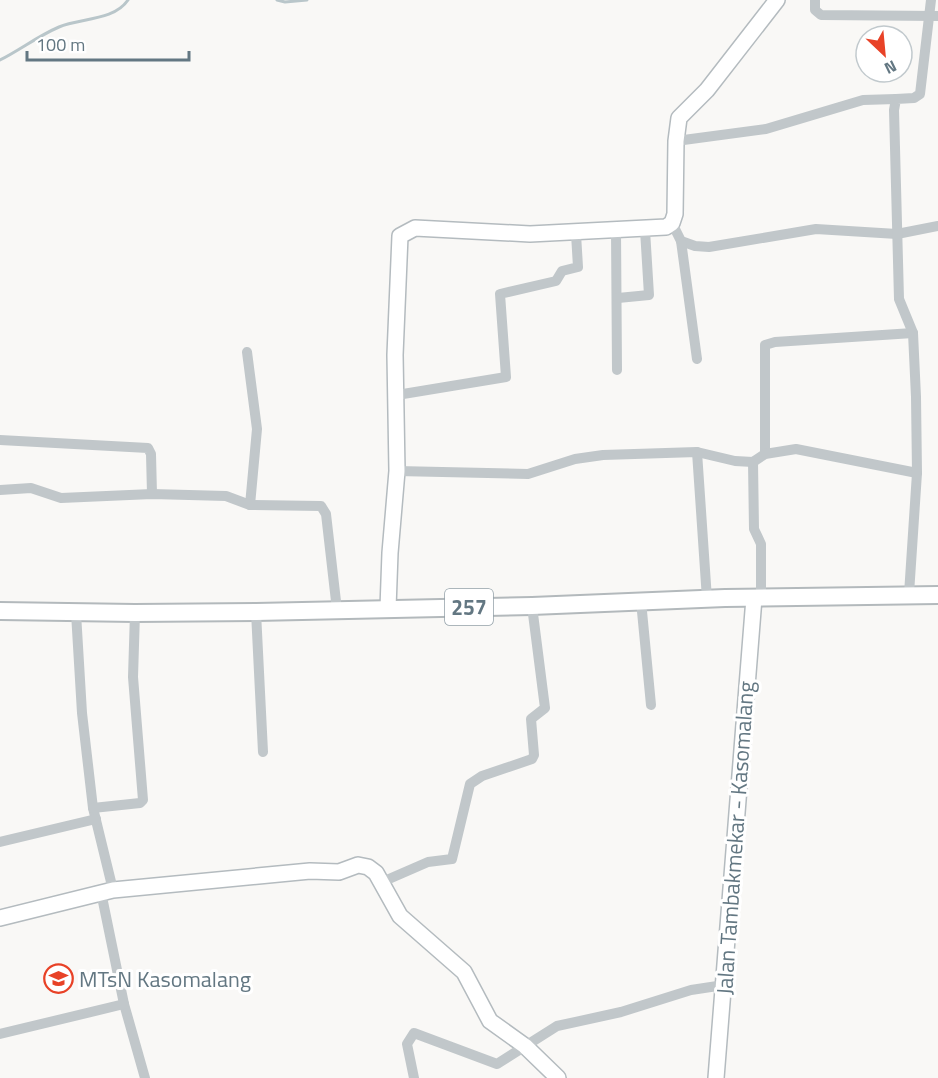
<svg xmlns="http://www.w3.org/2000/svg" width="938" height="1078" viewBox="0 0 938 1078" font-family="'Titillium Web',sans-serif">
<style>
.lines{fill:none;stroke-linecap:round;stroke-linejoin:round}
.stream{stroke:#b9c6ca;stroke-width:3}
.secondary-casing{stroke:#b4bbbf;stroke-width:18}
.primary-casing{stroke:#b3b9bc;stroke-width:20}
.street{stroke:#c1c7ca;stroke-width:10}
.secondary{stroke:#fff;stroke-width:15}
.primary{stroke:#fff;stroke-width:16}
.labels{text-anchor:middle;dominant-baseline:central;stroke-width:6;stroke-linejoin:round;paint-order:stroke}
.shield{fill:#fff;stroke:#92a0a8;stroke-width:1.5}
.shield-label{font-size:21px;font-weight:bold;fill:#637782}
.street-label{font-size:22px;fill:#637782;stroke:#fff}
.poi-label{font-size:22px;fill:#637782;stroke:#fff;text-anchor:start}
</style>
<rect width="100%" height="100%" fill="#f9f8f6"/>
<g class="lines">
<!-- stream -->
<g class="stream">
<path d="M277,0L285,2L307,0"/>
<path d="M0,60C20,50 38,36 59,27C80,18 114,21 128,0"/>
</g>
<defs>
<g id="secondary">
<path d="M388,608L390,553L397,471L395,355L400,236L415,228L530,234L666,227L672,223L675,214L676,141L679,118L707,90L777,0"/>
<path d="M0,918L113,890L310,871L339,872L358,865L368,867L376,873L400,916L464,972L490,1021L525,1046L558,1078"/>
<path d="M716,1078L754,598"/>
</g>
<path id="primary" d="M0,611L135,613L256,612L532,606L725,598L938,595"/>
</defs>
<!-- secondary casing -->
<use href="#secondary" class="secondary-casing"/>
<!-- primary casing -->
<use href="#primary" class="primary-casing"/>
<!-- street -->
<g class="street">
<path d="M815,0V10L821,15L938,16"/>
<path d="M676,141L766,129L863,100L896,99"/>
<path d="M672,223L681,241L695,246L709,247L816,229L897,234L938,226"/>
<path d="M616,231L617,370"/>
<path d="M681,241L697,359"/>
<path d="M618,298L649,295L645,230"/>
<path d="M247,352L257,429L250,505"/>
<path d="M397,395L506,377L500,294L556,281L562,271L578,267L576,234"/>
<path d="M0,440L148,448L151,454L152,494"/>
<path d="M697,452L707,599"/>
<path d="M765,454V345L775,342L913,333"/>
<path d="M753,462L754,529L761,544V597"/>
<path d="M397,471L528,474L575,459L603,455L697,452L735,461L753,462L765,454L796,449L917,473"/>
<path d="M0,490L31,488L61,498L152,494L226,496L250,505L321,506L326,514L337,610"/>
<path d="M909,594L917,473L916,397L913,333L899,299L894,110L896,99L914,98L920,94L931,0"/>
<path d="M641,601L651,705"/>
<path d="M256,612L263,752"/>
<path d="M76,613L82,713L93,808L113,890"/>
<path d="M93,808L140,803L143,800L133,677L135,613"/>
<path d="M0,842L96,819"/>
<path d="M382,882L428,862L452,859L470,784L482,776L532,759L534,755L531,719L545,708L532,606"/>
<path d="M101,892L124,1004L145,1078"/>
<path d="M0,1034L124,1004"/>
<path d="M414,1078L407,1044L414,1033L497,1064L557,1026L621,1012L691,990L724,985"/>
</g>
<!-- secondary -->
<use href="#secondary" class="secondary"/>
<!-- primary -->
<use href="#primary" class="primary"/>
</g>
<!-- icons -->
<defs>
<symbol id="school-ring" viewBox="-11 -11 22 22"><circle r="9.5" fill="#fff" stroke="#e84227" stroke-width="1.5"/><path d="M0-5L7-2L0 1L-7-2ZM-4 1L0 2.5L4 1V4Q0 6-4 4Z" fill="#e84227"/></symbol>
</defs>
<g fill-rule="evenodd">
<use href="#school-ring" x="42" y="962" width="33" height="33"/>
</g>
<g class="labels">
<!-- shield labels -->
<rect class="shield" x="445" y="589" width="48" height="36" rx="4.5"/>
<g class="shield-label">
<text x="469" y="607">257</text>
</g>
<!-- street labels -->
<g class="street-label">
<text transform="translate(735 838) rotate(-86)">Jalan Tambakmekar - Kasomalang</text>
</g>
<!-- poi labels -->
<g class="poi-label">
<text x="79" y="979">MTsN Kasomalang</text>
</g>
</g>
<!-- north arrow -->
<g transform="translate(884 54) rotate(154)"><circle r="28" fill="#ffffff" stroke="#c1c9cd" stroke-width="1.5"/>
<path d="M0-4.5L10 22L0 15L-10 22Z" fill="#e84227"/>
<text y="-9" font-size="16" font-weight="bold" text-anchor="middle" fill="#637782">N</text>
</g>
<!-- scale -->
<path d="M27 51v9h162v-9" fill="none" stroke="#637782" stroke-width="3"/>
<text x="36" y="51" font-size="18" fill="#637782" stroke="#ffffff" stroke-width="4.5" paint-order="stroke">100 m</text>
</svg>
